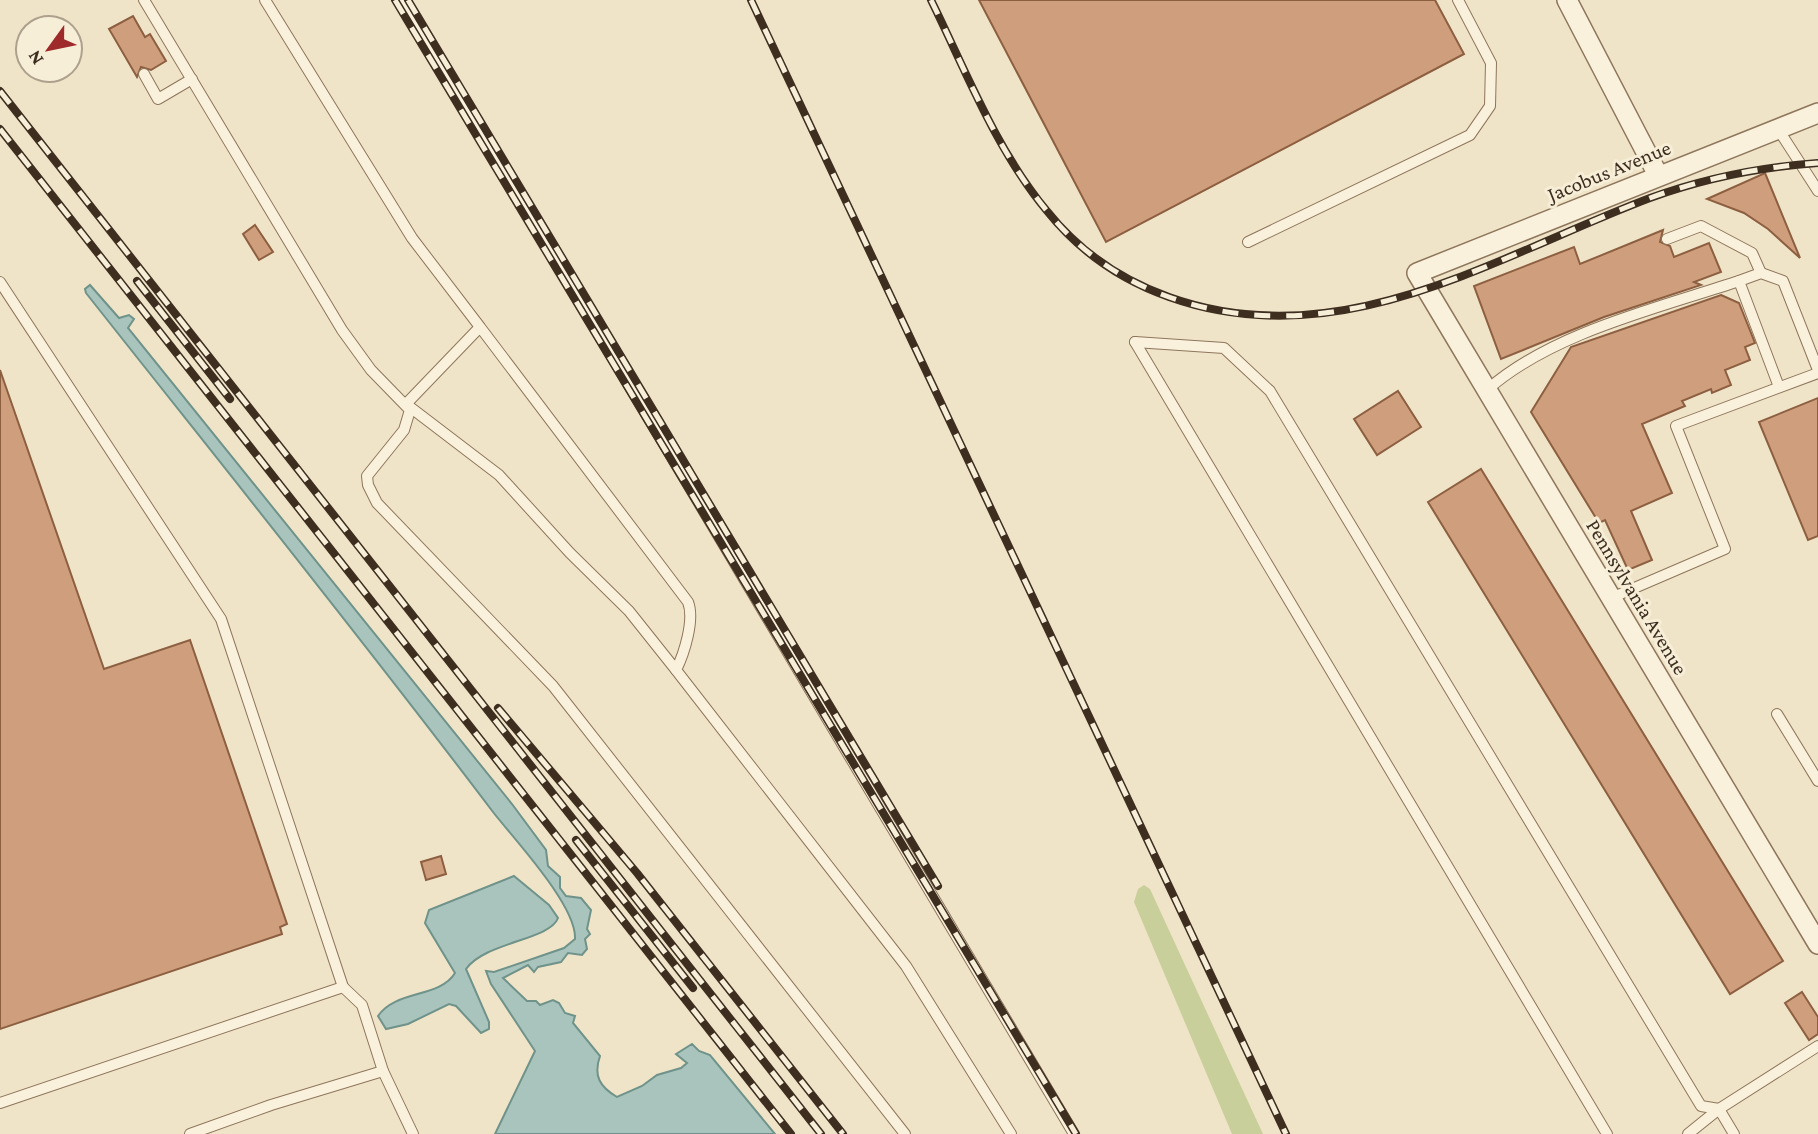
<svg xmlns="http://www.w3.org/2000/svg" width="1818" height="1134" viewBox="0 0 1818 1134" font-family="'Crimson Pro',serif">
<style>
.green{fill:#c9cf9b}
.water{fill:#a9c4bc;stroke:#6f938a;stroke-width:2}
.building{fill:#cf9f7d;stroke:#8d5f41;stroke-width:2}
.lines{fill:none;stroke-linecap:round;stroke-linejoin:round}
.service-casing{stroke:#8d765c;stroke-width:12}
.minor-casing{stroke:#8d765c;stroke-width:22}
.service{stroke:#faf1dc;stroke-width:10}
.minor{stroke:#faf1dc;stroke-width:19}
.rail-casing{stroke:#3d2e20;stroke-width:8}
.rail{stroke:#f7eed8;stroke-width:5;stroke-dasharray:16;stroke-linecap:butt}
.labels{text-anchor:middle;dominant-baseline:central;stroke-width:6;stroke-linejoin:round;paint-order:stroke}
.street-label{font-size:21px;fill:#3d2e20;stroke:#f7eed8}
</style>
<rect width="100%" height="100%" fill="#f0e4c8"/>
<!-- green -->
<path class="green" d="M1144,885L1150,889L1263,1134H1232L1134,902L1138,889Z"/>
<!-- water -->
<g class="water">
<path d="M90,285L119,318L129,315L134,319L128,328L512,804L546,850L548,866L560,877V888L566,896L581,898L591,910L587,929L590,934L585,939L587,949L582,955L568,953L561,962L538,967L534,972L528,965L503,978L527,1001H536L540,1005L553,1000L559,1003L565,1013L575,1016L573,1023L600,1056C593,1076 600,1087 617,1097L642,1086L657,1075L681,1068L687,1063L676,1054L692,1044L699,1051L710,1055L775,1134H495L535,1051L491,984L486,971L494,972L564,948L575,939C577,906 514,839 493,812C360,636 222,465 86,293L85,289Z"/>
<path d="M514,876L549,905L558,918C550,940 485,942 466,969L489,1022V1029L481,1033L456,1006L449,1004L408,1024L386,1029L378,1016C395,990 440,998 455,973L425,923L429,910Z"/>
</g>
<!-- building -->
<g class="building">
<path d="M979,0H1435L1464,54L1106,242Z"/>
<path d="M133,16L145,37L150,34L166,61L151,70L141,67L137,77L109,29Z"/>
<path d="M1765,173L1800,258L1768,229L1744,213L1707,199Z"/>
<path d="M255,225L273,252L259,260L243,234Z"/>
<path d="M1663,230L1660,242L1670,246L1674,257L1709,243L1721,272L1694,282L1701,285L1604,317L1501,359L1474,286L1574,247L1580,264Z"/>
<path d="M1721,295L1739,303L1755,343L1745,347L1750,360L1725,370L1731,385L1712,393L1711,389L1682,401L1685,406L1642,424L1672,493L1631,511L1652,560L1628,570L1605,520L1599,523L1531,412L1571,347Z"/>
<path d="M0,370L104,669L190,640L287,924L280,927L282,934L0,1029Z"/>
<path d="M1398,391L1421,427L1377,455L1354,419Z"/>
<path d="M1818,398V536L1808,540L1759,422Z"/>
<path d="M1481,469L1783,961L1730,994L1428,502Z"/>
<path d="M441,856L446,874L426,880L421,862Z"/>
<path d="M1802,992L1818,1017V1034L1809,1040L1785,1003Z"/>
</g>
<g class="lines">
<defs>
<g id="service">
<path d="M144,0L342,330L371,370L410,410L404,430L367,476L368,485L377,503L553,686L905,1134"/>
<path d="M265,0L412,238L480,327L406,404L499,475L570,553L629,611L676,670C684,654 695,620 688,602L480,327"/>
<path d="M400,0L1074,1134"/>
<path d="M144,74L158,99L192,79"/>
<path d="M1778,129L1818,191"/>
<path d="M1667,239L1701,226L1752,253L1761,273"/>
<path d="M1248,242L1470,135L1490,106L1491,63L1458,0"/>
<path d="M0,282L221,619L343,987L0,1103"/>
<path d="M1135,342L1224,348L1270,391L1701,1106L1719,1109"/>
<path d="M1135,342L1607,1134"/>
<path d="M1779,387L1739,281L1761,273L1783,281L1818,370"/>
<path d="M1487,390C1551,333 1658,308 1739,281"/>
<path d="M1611,598L1725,549L1676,426L1818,373"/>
<path d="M676,670L906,966L1011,1134"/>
<path d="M1777,714L1818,781"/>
<path d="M343,987L362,1005L383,1071L413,1134"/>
<path d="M190,1134L271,1105L383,1071"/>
<path d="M1688,1134L1719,1109"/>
<path d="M1734,1134L1719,1109L1818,1046"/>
</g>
<g id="minor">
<path d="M1567,0L1658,175"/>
<path d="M1818,113L1417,273L1818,944"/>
</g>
</defs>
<!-- service casing -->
<use href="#service" class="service-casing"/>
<!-- minor casing -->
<use href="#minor" class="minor-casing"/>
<!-- service -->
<use href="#service" class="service"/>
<!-- minor -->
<use href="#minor" class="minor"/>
<defs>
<g id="rail">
<path d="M395,0L1076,1134"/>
<path d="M408,0L938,886"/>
<path d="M751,0L1286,1134"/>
<path d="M931,0C966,71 996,150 1047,211C1079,251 1121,280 1169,297C1340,358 1494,257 1650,198C1705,178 1760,167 1818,163"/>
<path d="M0,91L821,1134"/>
<path d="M0,129L791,1134"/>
<path d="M137,281L230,399"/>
<path d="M498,708L637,873L843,1134"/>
<path d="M576,840L693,988"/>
</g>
</defs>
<!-- rail casing -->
<use href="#rail" class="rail-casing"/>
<!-- rail -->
<use href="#rail" class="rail"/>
</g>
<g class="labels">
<!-- street labels -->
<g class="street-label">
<text transform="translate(1609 171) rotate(-22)">Jacobus Avenue</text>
<text transform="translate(1637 597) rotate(59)">Pennsylvania Avenue</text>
</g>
</g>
<!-- north arrow -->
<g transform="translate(49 49) rotate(237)"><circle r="33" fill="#f7eed8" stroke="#ada18e" stroke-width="2"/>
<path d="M0-5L12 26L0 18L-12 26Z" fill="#9e2a2b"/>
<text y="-10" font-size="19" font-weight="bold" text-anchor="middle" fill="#3d2e20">N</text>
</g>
</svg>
